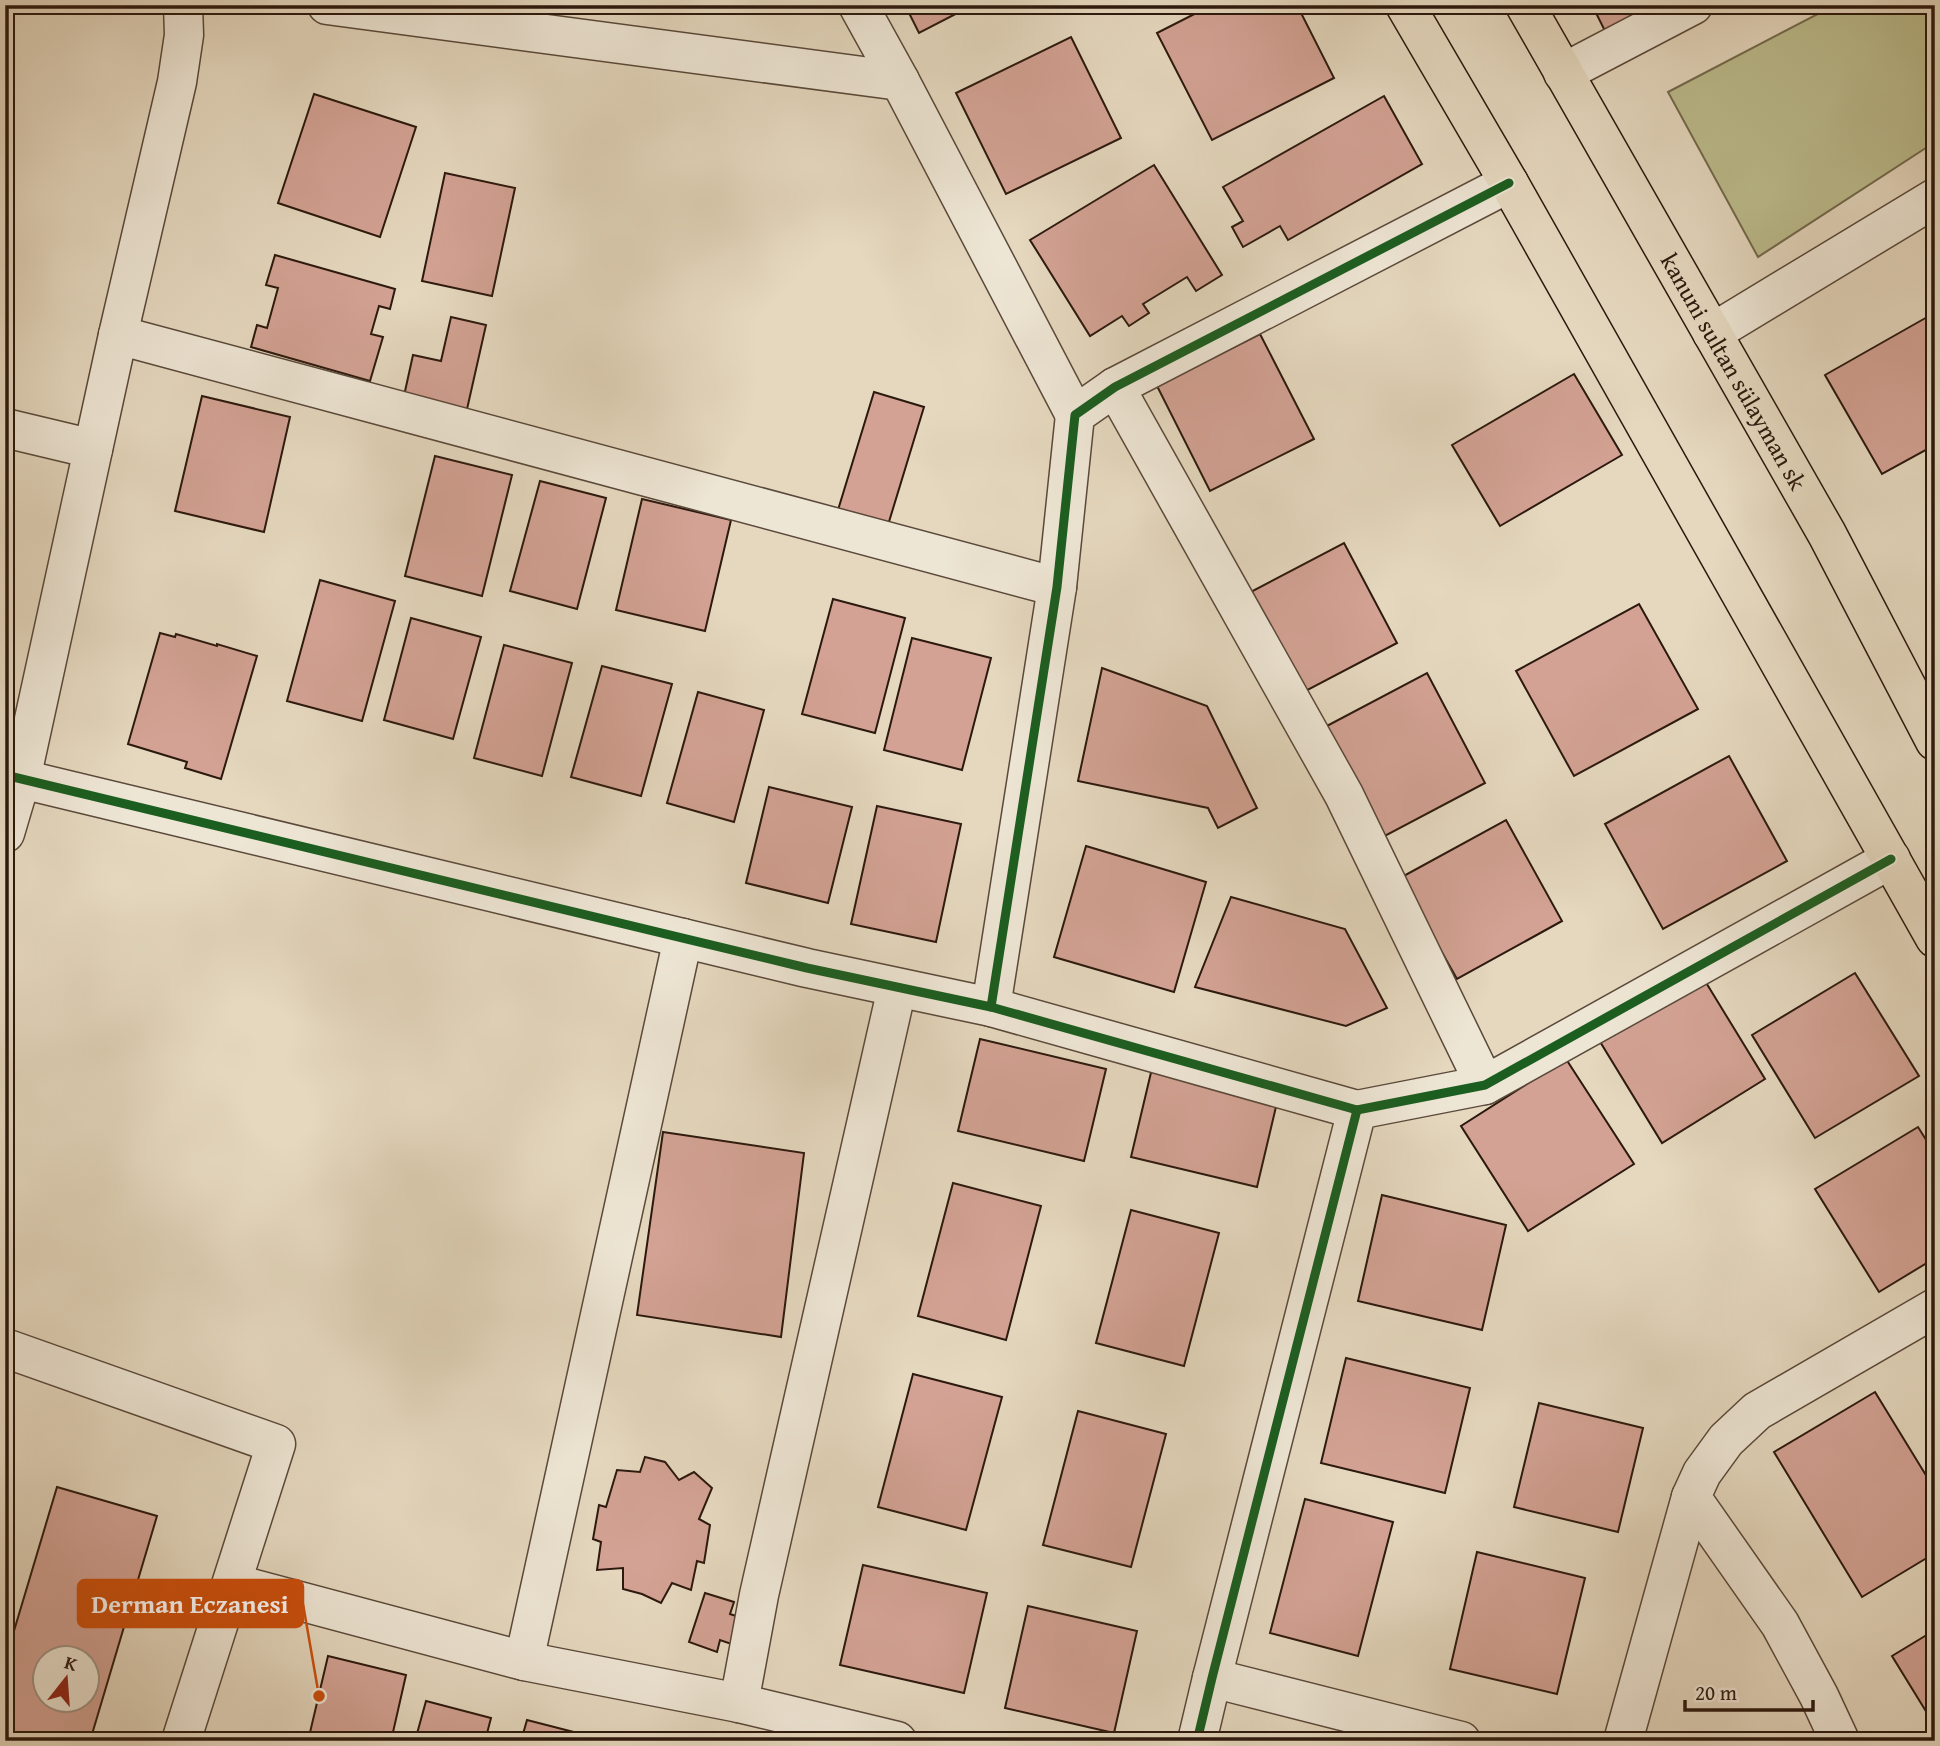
<svg xmlns="http://www.w3.org/2000/svg" width="1940" height="1746" viewBox="0 0 1940 1746" font-family="'Gentium Book Plus',serif">
<style>
.green{fill:#bcbc8d;stroke:#746a4e;stroke-width:2}
.building{fill:#d3a294;stroke:#2c190e;stroke-width:2;fill-rule:evenodd}
.lines{fill:none;stroke-linecap:round;stroke-linejoin:round}
.minor-casing{stroke:#5a493a;stroke-width:41}
.major-casing{stroke:#2c190e;stroke-width:41}
.minor{stroke:#eee6d5;stroke-width:38}
.major{stroke:#e5d8bf;stroke-width:38}
.cycleway-casing{stroke:#eee6d5;stroke-width:13}
.cycleway{stroke:#1b5e20;stroke-width:9}
.labels{text-anchor:middle;dominant-baseline:central;stroke-width:7;stroke-linejoin:round;paint-order:stroke}
.street-label{font-size:24px;fill:#2c190e;stroke:#eee6d5}
.leader{fill:none;stroke:#cc4f0c;stroke-width:2.5}
.callout-dot{fill:#cc4f0c;stroke:#eee6d5;stroke-width:2.5}
.callout{fill:#cc4f0c;stroke:#cc4f0c;stroke-width:2.5}
.callout-label{font-size:26px;text-anchor:middle;font-weight:bold;fill:#fff}
</style>
<rect width="100%" height="100%" fill="#e5d8bf"/>
<filter id="stains"><feTurbulence type="fractalNoise" baseFrequency=".00286" numOctaves="4"/><feColorMatrix values="0 0 0 0 .2 0 0 0 0 .09 0 0 0 0 .02 0 0 0 .5 -.17"/></filter>
<radialGradient id="worn" r=".72"><stop offset=".6" stop-color="#630" stop-opacity="0"/><stop offset="1" stop-color="#630" stop-opacity=".3"/></radialGradient>
<!-- green -->
<path class="green" d="M1835,5H1935V142L1758,257L1668,92Z"/>
<!-- building -->
<g class="building">
<path d="M905,5H973L919,33Z"/>
<path d="M1212,5H1297L1334,78L1212,140L1157,33Z"/>
<path d="M1592,5H1674L1608,37Z"/>
<path d="M1071,37L1121,138L1006,194L956,93Z"/>
<path d="M314,94L416,127L380,237L278,203Z"/>
<path d="M1384,96L1422,164L1288,240L1280,226L1243,247L1232,227L1243,221L1223,187Z"/>
<path d="M1154,165L1222,275L1196,291L1187,277L1143,304L1149,313L1129,326L1122,316L1090,336L1030,240Z"/>
<path d="M445,173L515,188L492,296L422,281Z"/>
<path d="M275,255L395,289L390,309L379,306L371,334L383,337L370,381L251,347L257,325L267,328L278,288L266,285Z"/>
<path d="M1929,316L1935,327V445L1882,474L1825,375Z"/>
<path d="M451,317L486,325L465,418L402,405L413,355L441,361Z"/>
<path d="M1260,334L1314,439L1210,491L1157,386Z"/>
<path d="M1574,374L1622,455L1500,526L1452,445Z"/>
<path d="M874,392L924,407L888,525L838,510Z"/>
<path d="M202,396L290,417L264,532L175,511Z"/>
<path d="M435,456L512,475L482,596L405,576Z"/>
<path d="M540,481L606,498L577,609L510,591Z"/>
<path d="M642,499L731,520L705,631L616,610Z"/>
<path d="M1344,543L1397,643L1298,695L1245,595Z"/>
<path d="M320,580L395,601L362,721L287,701Z"/>
<path d="M833,599L905,618L875,733L802,714Z"/>
<path d="M1639,604L1698,709L1574,776L1516,671Z"/>
<path d="M411,618L481,637L453,739L384,720Z"/>
<path d="M160,633L175,637L176,634L217,646V644L257,656L221,779L185,768L187,762L128,744Z"/>
<path d="M912,638L991,658L962,770L884,750Z"/>
<path d="M504,645L572,663L542,776L474,758Z"/>
<path d="M602,666L672,684L641,796L571,777Z"/>
<path d="M1102,668L1207,706L1257,808L1218,828L1208,808L1078,781Z"/>
<path d="M1427,673L1485,783L1381,838L1323,728Z"/>
<path d="M698,692L764,710L734,822L667,803Z"/>
<path d="M1729,756L1787,861L1663,929L1605,824Z"/>
<path d="M769,787L852,807L828,903L746,883Z"/>
<path d="M877,806L961,824L936,942L851,924Z"/>
<path d="M1506,820L1562,921L1457,979L1400,878Z"/>
<path d="M1086,846L1206,882L1174,992L1054,957Z"/>
<path d="M1231,897L1345,929L1387,1008L1346,1026L1195,987Z"/>
<path d="M1855,973L1919,1076L1815,1138L1752,1035Z"/>
<path d="M1702,976L1765,1079L1662,1143L1599,1040Z"/>
<path d="M980,1039L1106,1069L1084,1161L958,1131Z"/>
<path d="M1566,1059L1634,1164L1528,1231L1461,1126Z"/>
<path d="M1153,1064L1279,1094L1257,1187L1131,1157Z"/>
<path d="M1918,1127L1935,1154V1258L1879,1292L1815,1189Z"/>
<path d="M663,1132L804,1153L781,1337L637,1315Z"/>
<path d="M953,1183L1041,1206L1006,1340L918,1316Z"/>
<path d="M1382,1195L1506,1225L1482,1330L1358,1301Z"/>
<path d="M1131,1210L1219,1233L1184,1366L1096,1343Z"/>
<path d="M1346,1358L1470,1388L1445,1493L1321,1463Z"/>
<path d="M913,1374L1002,1397L966,1530L878,1507Z"/>
<path d="M1875,1392L1935,1490V1553L1862,1597L1774,1452Z"/>
<path d="M1539,1403L1643,1428L1618,1532L1514,1507Z"/>
<path d="M1078,1411L1166,1434L1131,1567L1043,1545Z"/>
<path d="M645,1457L665,1462L679,1480L694,1472L712,1488L699,1519L710,1525L704,1563L697,1561L691,1590L672,1583L661,1603L642,1594L623,1589V1568L597,1570L601,1542L593,1539L599,1505L606,1507L617,1470L640,1472Z"/>
<path d="M57,1487L157,1516L90,1741H5V1661ZM46,1658H88V1700H46Z"/>
<path d="M1305,1499L1393,1522L1358,1656L1270,1633Z"/>
<path d="M1477,1552L1585,1578L1557,1694L1450,1669Z"/>
<path d="M863,1565L987,1593L964,1693L840,1665Z"/>
<path d="M705,1593L734,1602L730,1614L752,1621L743,1648L720,1640L717,1652L689,1642Z"/>
<path d="M1028,1606L1137,1631L1114,1733L1005,1708Z"/>
<path d="M1935,1630V1726L1892,1656Z"/>
<path d="M328,1656L406,1675L391,1741H308Z"/>
<path d="M426,1701L491,1718L485,1741H415Z"/>
<path d="M527,1720L597,1738L596,1741H521Z"/>
</g>
<g class="lines">
<defs>
<g id="minor">
<path d="M327,5L900,81"/>
<path d="M858,5L900,81L1075,415"/>
<path d="M1563,73L1693,5"/>
<path d="M1712,333L1935,198"/>
<path d="M118,335L1057,587"/>
<path d="M1115,387L1344,795L1485,1085"/>
<path d="M5,428L93,449"/>
<path d="M5,775L807,968L991,1007L1357,1110"/>
<path d="M5,833L21,779L118,335L177,82L184,35L183,5"/>
<path d="M991,1007L1057,587L1075,415L1115,387L1509,183"/>
<path d="M5,1348L276,1444L181,1741"/>
<path d="M232,1583L524,1661L739,1703L897,1741"/>
<path d="M524,1661L683,938"/>
<path d="M1212,1678L1461,1741"/>
<path d="M739,1703L759,1595L897,988"/>
<path d="M1197,1741L1212,1678L1357,1110L1485,1085L1891,859"/>
<path d="M1623,1741L1691,1497"/>
<path d="M1840,1741L1819,1696L1780,1624L1691,1497L1702,1473L1726,1440L1757,1411L1935,1308"/>
</g>
<g id="major">
<path d="M1405,5L1509,183L1935,938"/>
<path id="s1" d="M1525,5L1827,534L1935,741"/>
</g>
</defs>
<!-- minor casing -->
<use href="#minor" class="minor-casing"/>
<!-- major casing -->
<use href="#major" class="major-casing"/>
<!-- minor -->
<use href="#minor" class="minor"/>
<!-- major -->
<use href="#major" class="major"/>
<defs>
<g id="cycleway">
<path d="M5,775L807,968L991,1007L1357,1110"/>
<path d="M991,1007L1057,587L1075,415L1115,387L1509,183"/>
<path d="M1197,1741L1212,1678L1357,1110L1485,1085L1891,859"/>
</g>
</defs>
<!-- cycleway casing -->
<use href="#cycleway" class="cycleway-casing"/>
<!-- cycleway -->
<use href="#cycleway" class="cycleway"/>
</g>
<g class="labels">
<!-- street labels -->
<g class="street-label">
<text stroke="none"><textPath href="#s1" startOffset="422">kanuni sultan sülayman sk</textPath></text>
</g>
</g>
<!-- callouts -->
<path class="leader" d="M319 1696L303 1604"/>
<circle class="callout-dot" cx="319" cy="1696" r="7"/>
<rect class="callout" x="78" y="1580" width="225" height="47" rx="7"/>
<g class="callout-label">
<text x="190" y="1613">Derman Eczanesi</text>
</g>
<!-- margin -->
<rect width="1940" height="1746" fill="none" stroke="#e5d8bf" stroke-width="28"/>
<rect x="7" y="7" width="1926" height="1732" fill="none" stroke="#2c190e" stroke-width="3.5"/>
<rect x="14" y="14" width="1912" height="1718" fill="none" stroke="#2c190e" stroke-width="2"/>
<!-- north arrow -->
<g transform="translate(66 1679) rotate(17)"><circle r="33" fill="#eee6d5" stroke="#a09485" stroke-width="2"/>
<path d="M0-5L12 26L0 18L-12 26Z" fill="#8f2418"/>
<text y="-10" font-size="19" font-weight="bold" text-anchor="middle" fill="#2c190e">K</text>
</g>
<!-- scale -->
<path d="M1685 1700v10h128v-10" fill="none" stroke="#2c190e" stroke-width="3.5"/>
<text x="1695" y="1700" font-size="21" fill="#2c190e" stroke="#eee6d5" stroke-width="5" paint-order="stroke">20 m</text>
<rect width="100%" height="100%" filter="url(#stains)"/>
<rect width="100%" height="100%" fill="url(#worn)"/>
</svg>
